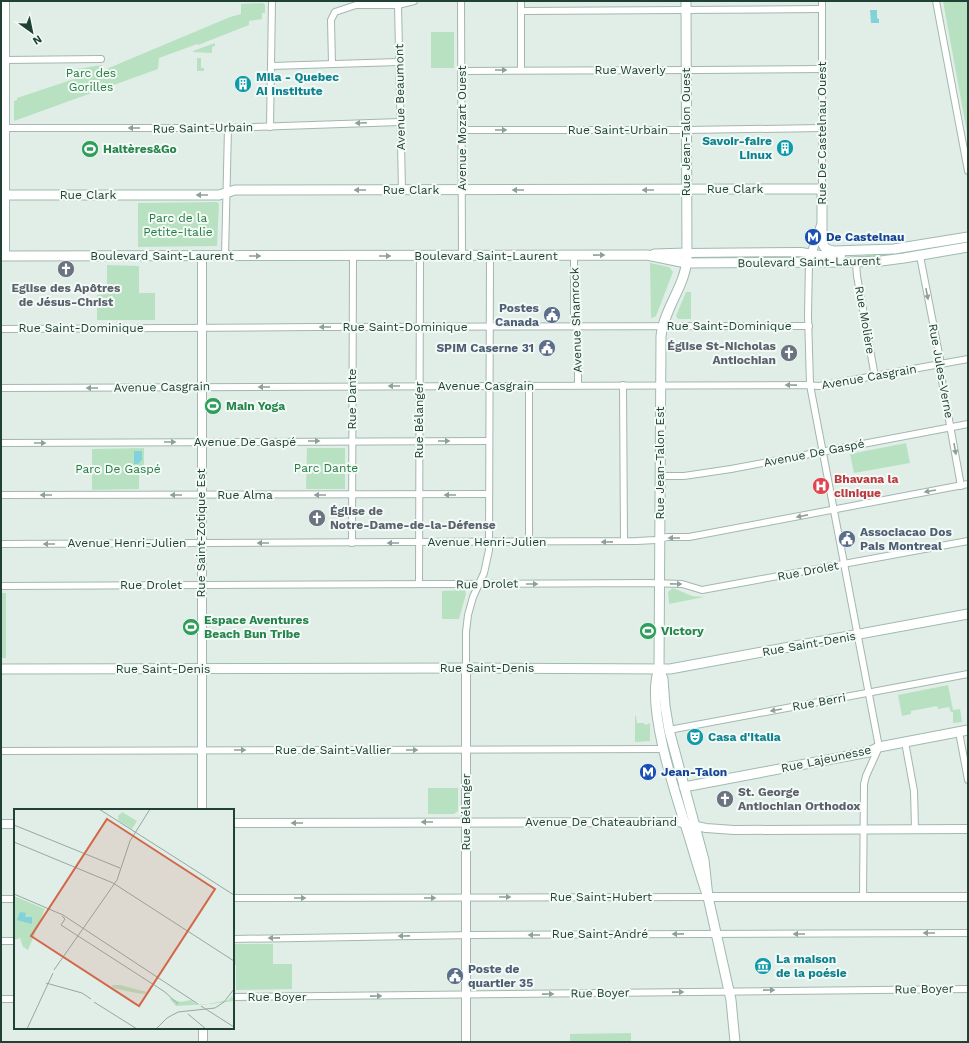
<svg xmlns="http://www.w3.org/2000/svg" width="969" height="1043" viewBox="0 0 969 1043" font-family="'Work Sans',sans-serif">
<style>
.green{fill:#b8e1c1}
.water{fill:#83d1d9}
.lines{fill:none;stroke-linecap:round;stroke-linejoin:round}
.minor-casing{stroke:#a3b7af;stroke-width:8}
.tertiary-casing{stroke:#a3b7af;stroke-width:10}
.secondary-casing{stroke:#9ebbaf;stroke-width:11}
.minor{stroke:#fff;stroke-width:6}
.tertiary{stroke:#fff;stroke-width:8}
.secondary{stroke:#fff;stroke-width:9}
.oneway{fill:#8fa09a}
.labels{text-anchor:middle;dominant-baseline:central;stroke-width:4;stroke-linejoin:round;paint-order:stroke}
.street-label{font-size:12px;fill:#1f4136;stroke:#f3faf6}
.park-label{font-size:12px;fill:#257c42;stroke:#f3faf6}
.culture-label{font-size:12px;font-weight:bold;fill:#0d838f;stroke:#f3faf6;text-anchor:start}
.leisure-label{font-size:12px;font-weight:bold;fill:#27864d;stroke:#f3faf6;text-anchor:start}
.transit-label{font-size:12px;font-weight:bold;fill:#164399;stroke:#f3faf6;text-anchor:start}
.worship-label{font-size:12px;font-weight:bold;fill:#5b616d;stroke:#f3faf6;text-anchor:start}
.service-label{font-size:12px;font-weight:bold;fill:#4e5e75;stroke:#f3faf6;text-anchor:end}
.health-label{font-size:12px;font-weight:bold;fill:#be3a42;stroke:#f3faf6;text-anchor:start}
.inset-road{fill:none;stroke:#93a9a1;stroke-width:1}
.view{fill:#d26749;fill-opacity:0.15;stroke:#d26749;stroke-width:2}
.inset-edge{fill:none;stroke:#1f4136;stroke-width:2}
</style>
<rect width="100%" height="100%" fill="#e1eee8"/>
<!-- green -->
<g class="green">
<path d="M943,1H968V138Z"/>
<path d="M263,3L265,5V13H262V19L249,21V25L198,45L197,44L159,58L158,69L14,121V101L17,100V98L77,78V69L102,65L104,70L230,17L241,14V4Z"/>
<rect x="431" y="32" width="23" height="36"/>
<path d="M215,43V46L212,47V53L193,52V51Z"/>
<path d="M197,58H201V68H204V71H197Z"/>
<path d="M217,202L219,204L217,246L138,247V203Z"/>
<path d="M894,253V255L868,257L865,255Z"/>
<path d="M650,263L669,267L673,272L656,316L655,317L651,318Z"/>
<path d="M107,265L139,266V293H155V320H97V295L107,294Z"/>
<path d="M686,292H691V319H678L676,316Z"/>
<path d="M906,443L910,463L854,473L850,454Z"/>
<path d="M144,448V467H139V489L92,490V449Z"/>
<path d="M307,448H345V489H306Z"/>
<path d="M673,588L692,596L704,597L669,604L668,592Z"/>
<path d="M465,590L466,594L459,619H442V591Z"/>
<rect x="1" y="593" width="5" height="65"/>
<path d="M948,685L953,710L960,709L962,722L953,723V712H951L949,707L938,709L937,706L911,711V714L902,716L898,695Z"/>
<path d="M635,716H636L637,723H644L645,725L650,723V741L635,742Z"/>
<path d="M428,788H458V811L454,814H428Z"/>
<path d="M233,944H273V964H292V989L236,990V965H233Z"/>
<path d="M631,1033V1042H570V1034Z"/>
</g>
<!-- water -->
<g class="water">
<path d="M870,10H877V18L879,19V23H871Z"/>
<path d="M134,451H142V460L138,464H134Z"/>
</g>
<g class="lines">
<defs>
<g id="minor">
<path d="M461,1L462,256"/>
<path d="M822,1V189"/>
<path d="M936,1L968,171"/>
<path d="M398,5L402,190"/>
<path d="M521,11L822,9"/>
<path d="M5,60L101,59"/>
<path d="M332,64L331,20L335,12L356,5H398L414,1"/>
<path d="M271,66L399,62"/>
<path d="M521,70V1"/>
<path d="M462,71L697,70L822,69"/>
<path d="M270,127L272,1"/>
<path d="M6,128H228L400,122"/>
<path d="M462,130H686L822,128"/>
<path d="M225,256L228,128"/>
<path d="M574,256V319L578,334V385"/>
<path d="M920,256L940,359V370L961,486"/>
<path d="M809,262L808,315L810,385L879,747L866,776L864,784L863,897"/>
<path d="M856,262L857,276L875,377"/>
<path d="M1,329L317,327L809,326"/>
<path d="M529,385V542"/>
<path d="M623,385L624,541"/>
<path d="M1,388L804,385L819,386L968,359"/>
<path d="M1,443L489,441"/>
<path d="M660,476H684L731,469L968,424"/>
<path d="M1,495L489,494"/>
<path d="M352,543L353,256"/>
<path d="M1,544L637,541L656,540L667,537H689L968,484"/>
<path d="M419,584L420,256"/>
<path d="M1,586L649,583L682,584L702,590L968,541"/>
<path d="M466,668V632L468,615L473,597L484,573L489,550L490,256"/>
<path d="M669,730L968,674"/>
<path d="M959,732L968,780"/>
<path d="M905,742L914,791L915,829"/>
<path d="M1,751L664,749"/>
<path d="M233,898L708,897"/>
<path d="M1,899H15"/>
<path d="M233,939L473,935L968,933"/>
<path d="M1,941H15"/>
<path d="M233,997L968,989"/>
<path d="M1,999H15"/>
</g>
<g id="tertiary">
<path d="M687,253L801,252L820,255H841"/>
<path d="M5,256V1"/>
<path d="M810,258L821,225"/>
<path d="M466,668V1042"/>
<path d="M202,810V256"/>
<path d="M233,823L678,822L706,828L734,830L968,829"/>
<path d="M1,824H15"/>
<path d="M708,897H968"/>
<path d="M203,1028V1042"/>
</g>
<g id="secondary">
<path d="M686,1L687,259C685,286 664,309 661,336L659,669C645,703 675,793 687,830C694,852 700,875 708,897"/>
<path d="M1,195H219L235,190L822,189V242C824,248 827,250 834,251L894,249L968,237"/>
<path d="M654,254L687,253"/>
<path d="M1,256L647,255L686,263L850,262L881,261L904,258L968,247"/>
<path d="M1,669L480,668L670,669L968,614"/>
<path d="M659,669L663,679L665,706L669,730L704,860L708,897L731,1000L735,1042"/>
<path d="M684,787L869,752L879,747L968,730"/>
</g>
</defs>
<!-- minor casing -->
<use href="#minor" class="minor-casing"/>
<!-- tertiary casing -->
<use href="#tertiary" class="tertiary-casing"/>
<!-- secondary casing -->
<use href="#secondary" class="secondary-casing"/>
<!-- minor -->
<use href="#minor" class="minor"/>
<!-- tertiary -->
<use href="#tertiary" class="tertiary"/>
<!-- secondary -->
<use href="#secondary" class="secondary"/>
</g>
<!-- one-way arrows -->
<defs><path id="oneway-solid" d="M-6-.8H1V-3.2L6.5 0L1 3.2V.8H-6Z"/></defs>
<g class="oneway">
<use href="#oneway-solid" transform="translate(501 70)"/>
<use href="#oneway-solid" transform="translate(361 123) rotate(178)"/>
<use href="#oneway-solid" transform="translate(134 128) rotate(180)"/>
<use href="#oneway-solid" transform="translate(501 130)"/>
<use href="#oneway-solid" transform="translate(360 190) rotate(180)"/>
<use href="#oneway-solid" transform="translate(518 190) rotate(180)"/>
<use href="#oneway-solid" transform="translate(648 190) rotate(180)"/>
<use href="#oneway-solid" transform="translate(202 195) rotate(180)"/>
<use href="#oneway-solid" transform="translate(599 255) rotate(-1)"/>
<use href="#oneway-solid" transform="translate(255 256)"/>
<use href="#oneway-solid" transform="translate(385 256)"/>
<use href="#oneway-solid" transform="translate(927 294) rotate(79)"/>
<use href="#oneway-solid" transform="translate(325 327) rotate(-180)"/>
<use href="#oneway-solid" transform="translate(791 385) rotate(-179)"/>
<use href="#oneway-solid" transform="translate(394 386) rotate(180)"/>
<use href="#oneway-solid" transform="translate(264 387) rotate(180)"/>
<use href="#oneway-solid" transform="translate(92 388) rotate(-180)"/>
<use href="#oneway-solid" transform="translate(314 441)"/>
<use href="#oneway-solid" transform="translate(444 441)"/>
<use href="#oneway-solid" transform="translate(170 442)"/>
<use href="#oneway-solid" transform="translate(40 443)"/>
<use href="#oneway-solid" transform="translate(955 449) rotate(80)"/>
<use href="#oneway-solid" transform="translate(930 491) rotate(170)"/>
<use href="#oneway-solid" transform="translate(46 495) rotate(-180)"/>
<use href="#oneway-solid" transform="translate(176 495) rotate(-180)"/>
<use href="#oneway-solid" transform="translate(320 495) rotate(180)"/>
<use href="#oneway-solid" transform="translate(450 495) rotate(180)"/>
<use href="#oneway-solid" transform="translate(802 516) rotate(169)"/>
<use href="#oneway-solid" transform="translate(674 538) rotate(-180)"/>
<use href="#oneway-solid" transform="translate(607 542) rotate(179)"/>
<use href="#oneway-solid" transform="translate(263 543) rotate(180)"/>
<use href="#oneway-solid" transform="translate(393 543) rotate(180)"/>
<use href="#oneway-solid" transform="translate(49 544) rotate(180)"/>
<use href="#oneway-solid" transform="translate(532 584)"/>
<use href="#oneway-solid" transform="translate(676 584) rotate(1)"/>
<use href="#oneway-solid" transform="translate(776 710) rotate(170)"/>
<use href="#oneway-solid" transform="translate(240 750)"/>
<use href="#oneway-solid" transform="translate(412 750)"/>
<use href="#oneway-solid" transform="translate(427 822) rotate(180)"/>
<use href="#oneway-solid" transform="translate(297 823) rotate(180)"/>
<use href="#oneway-solid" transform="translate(505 897)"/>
<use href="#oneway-solid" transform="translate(300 898)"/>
<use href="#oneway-solid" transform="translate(430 898)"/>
<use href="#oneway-solid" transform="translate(929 933) rotate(180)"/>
<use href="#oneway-solid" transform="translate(678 934) rotate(179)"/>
<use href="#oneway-solid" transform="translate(799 934) rotate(180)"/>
<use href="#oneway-solid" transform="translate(534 935) rotate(180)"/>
<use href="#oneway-solid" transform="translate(404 936) rotate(179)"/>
<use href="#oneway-solid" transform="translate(274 938) rotate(179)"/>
<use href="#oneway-solid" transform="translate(769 990) rotate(-1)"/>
<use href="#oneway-solid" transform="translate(678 992) rotate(-1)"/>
<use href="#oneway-solid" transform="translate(548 994) rotate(-1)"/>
<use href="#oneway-solid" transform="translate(376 996) rotate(-1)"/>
</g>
<!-- icons -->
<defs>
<symbol id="building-disc" viewBox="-11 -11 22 22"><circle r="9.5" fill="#0f9aa8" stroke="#f3faf6"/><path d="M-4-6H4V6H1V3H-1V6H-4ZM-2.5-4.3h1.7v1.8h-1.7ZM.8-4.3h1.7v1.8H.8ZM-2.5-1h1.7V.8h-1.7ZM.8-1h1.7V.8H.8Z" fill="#fff"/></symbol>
<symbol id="stadium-disc" viewBox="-11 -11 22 22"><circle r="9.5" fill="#2e9e5b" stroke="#f3faf6"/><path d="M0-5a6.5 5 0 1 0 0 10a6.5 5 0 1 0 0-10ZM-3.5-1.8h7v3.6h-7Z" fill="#fff"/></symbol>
<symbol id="metro-disc" viewBox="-11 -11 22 22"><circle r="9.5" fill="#1a4fb4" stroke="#f3faf6"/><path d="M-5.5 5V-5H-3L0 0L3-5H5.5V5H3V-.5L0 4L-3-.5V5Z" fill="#fff"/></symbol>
<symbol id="church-disc" viewBox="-11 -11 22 22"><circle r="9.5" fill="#6b7280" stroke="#f3faf6"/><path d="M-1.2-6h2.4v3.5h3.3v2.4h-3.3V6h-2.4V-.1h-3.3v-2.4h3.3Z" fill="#fff"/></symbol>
<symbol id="civic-disc" viewBox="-11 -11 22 22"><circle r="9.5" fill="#5c6f8a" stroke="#f3faf6"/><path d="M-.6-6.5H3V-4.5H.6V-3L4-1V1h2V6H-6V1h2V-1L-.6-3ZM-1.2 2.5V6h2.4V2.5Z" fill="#fff"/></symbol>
<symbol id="hospital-disc" viewBox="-11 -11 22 22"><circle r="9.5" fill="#e0444e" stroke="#f3faf6"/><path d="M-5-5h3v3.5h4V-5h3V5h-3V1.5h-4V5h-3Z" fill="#fff"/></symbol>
<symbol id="theatre-disc" viewBox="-11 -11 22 22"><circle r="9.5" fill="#0f9aa8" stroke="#f3faf6"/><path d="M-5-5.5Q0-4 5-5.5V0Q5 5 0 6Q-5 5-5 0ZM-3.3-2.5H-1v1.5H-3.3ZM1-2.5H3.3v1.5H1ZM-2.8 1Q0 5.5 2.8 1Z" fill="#fff"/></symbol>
<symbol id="museum-disc" viewBox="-11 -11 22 22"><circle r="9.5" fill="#0f9aa8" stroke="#f3faf6"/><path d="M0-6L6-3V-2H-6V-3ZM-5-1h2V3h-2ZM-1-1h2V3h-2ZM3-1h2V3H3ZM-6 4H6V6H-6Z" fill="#fff"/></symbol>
</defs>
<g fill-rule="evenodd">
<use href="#building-disc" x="233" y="74" width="20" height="20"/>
<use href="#building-disc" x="775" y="138" width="20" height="20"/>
<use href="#stadium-disc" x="80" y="139" width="20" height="20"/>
<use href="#metro-disc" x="803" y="227" width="20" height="20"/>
<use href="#church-disc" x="56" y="259" width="20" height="20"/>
<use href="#civic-disc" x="542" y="305" width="20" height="20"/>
<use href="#civic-disc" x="537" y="338" width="20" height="20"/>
<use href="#church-disc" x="779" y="343" width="20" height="20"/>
<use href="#stadium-disc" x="203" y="396" width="20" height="20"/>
<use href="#hospital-disc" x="811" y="476" width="20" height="20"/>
<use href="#church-disc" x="307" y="508" width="20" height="20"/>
<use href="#civic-disc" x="837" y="529" width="20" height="20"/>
<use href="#stadium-disc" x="181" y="617" width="20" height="20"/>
<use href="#stadium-disc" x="638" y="621" width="20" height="20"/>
<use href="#theatre-disc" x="685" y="727" width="20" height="20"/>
<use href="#metro-disc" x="638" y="762" width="20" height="20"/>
<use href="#church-disc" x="715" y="789" width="20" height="20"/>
<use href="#museum-disc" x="753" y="956" width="20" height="20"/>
<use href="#civic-disc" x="445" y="966" width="20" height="20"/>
</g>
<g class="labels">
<!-- street labels -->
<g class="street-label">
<text x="630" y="70">Rue Waverly</text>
<text transform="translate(400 97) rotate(-91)">Avenue Beaumont</text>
<text transform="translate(203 128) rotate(-1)">Rue Saint-Urbain</text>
<text transform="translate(462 128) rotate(-90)">Avenue Mozart Ouest</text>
<text x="618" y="130">Rue Saint-Urbain</text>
<text transform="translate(686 132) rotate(-90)">Rue Jean-Talon Ouest</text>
<text transform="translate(822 133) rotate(-90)">Rue De Castelnau Ouest</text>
<text x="735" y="189">Rue Clark</text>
<text x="411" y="190">Rue Clark</text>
<text x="88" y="195">Rue Clark</text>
<text x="162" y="256">Boulevard Saint-Laurent</text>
<text x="486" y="256">Boulevard Saint-Laurent</text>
<text transform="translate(809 262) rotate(-1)">Boulevard Saint-Laurent</text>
<text transform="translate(576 320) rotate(-92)">Avenue Shamrock</text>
<text transform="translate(865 320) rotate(80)">Rue Molière</text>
<text x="729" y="326">Rue Saint-Dominique</text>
<text x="405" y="327">Rue Saint-Dominique</text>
<text x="81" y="328">Rue Saint-Dominique</text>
<text transform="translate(941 371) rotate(80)">Rue Jules-Verne</text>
<text transform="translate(869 377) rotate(-10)">Avenue Casgrain</text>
<text x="486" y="386">Avenue Casgrain</text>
<text transform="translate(162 387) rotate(-1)">Avenue Casgrain</text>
<text transform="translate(352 399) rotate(-90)">Rue Dante</text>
<text transform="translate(419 420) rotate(-90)">Rue Bélanger</text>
<text x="245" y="442">Avenue De Gaspé</text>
<text transform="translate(814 453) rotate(-11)">Avenue De Gaspé</text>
<text transform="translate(660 463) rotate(-90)">Rue Jean-Talon Est</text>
<text x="245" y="495">Rue Alma</text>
<text transform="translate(201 533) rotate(-90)">Rue Saint-Zotique Est</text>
<text x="487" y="542">Avenue Henri-Julien</text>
<text x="127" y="543">Avenue Henri-Julien</text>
<text transform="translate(808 571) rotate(-11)">Rue Drolet</text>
<text transform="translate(487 584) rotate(-1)">Rue Drolet</text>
<text x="151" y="585">Rue Drolet</text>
<text transform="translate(809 644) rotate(-10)">Rue Saint-Denis</text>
<text x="487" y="668">Rue Saint-Denis</text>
<text x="163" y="669">Rue Saint-Denis</text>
<text transform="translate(819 702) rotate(-10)">Rue Berri</text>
<text x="333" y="750">Rue de Saint-Vallier</text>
<text transform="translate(826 759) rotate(-12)">Rue Lajeunesse</text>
<text transform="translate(466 812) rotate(-90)">Rue Bélanger</text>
<text x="601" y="822">Avenue De Chateaubriand</text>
<text x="601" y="897">Rue Saint-Hubert</text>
<text x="600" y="934">Rue Saint-André</text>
<text transform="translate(924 989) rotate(-1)">Rue Boyer</text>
<text transform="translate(600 993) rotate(-1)">Rue Boyer</text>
<text x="277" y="997">Rue Boyer</text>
</g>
<!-- park labels -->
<g class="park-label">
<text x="91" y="73">Parc des<tspan x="91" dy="14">Gorilles</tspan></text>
<text x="178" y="218">Parc de la<tspan x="178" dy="14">Petite-Italie</tspan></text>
<text x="326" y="468">Parc Dante</text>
<text x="118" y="469">Parc De Gaspé</text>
</g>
<!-- culture labels -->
<g class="culture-label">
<text x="256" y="77">Mila - Quebec<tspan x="256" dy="14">AI Institute</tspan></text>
<text x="772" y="141" text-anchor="end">Savoir-faire<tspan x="772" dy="14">Linux</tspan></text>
<text x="708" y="737">Casa d'Italia</text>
<text x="776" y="959">La maison<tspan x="776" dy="14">de la poésie</tspan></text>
</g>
<!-- leisure labels -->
<g class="leisure-label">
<text x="103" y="149">Haltères&amp;Go</text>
<text x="226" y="406">Main Yoga</text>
<text x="204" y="620">Espace Aventures<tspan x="204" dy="14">Beach Bun Tribe</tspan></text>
<text x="661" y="631">Victory</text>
</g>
<!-- transit labels -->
<g class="transit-label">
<text x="826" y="237">De Castelnau</text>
<text x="661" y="772">Jean-Talon</text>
</g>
<!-- worship labels -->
<g class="worship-label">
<text x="66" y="288" text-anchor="middle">Eglise des Apôtres<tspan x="66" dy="14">de Jésus-Christ</tspan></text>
<text x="776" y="346" text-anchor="end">Église St-Nicholas<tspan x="776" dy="14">Antiochian</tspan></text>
<text x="330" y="511">Église de<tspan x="330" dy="14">Notre-Dame-de-la-Défense</tspan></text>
<text x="738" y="792">St. George<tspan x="738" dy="14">Antiochian Orthodox</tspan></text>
</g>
<!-- service labels -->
<g class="service-label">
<text x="539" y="308">Postes<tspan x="539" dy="14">Canada</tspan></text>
<text x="534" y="348">SPIM Caserne 31</text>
<text x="860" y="532" text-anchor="start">Associacao Dos<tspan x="860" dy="14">Pais Montreal</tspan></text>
<text x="468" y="969" text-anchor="start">Poste de<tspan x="468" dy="14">quartier 35</tspan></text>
</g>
<!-- health labels -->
<g class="health-label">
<text x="834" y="479">Bhavana la<tspan x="834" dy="14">clinique</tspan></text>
</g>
</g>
<!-- overview -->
<g transform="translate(14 809)">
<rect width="220" height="220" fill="#e1eee8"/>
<path d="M108,3L123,12L118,20L104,11V7ZM0,87L31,100L14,141L9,138L6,129L0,131ZM98,176H106L133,183L131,185L122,184L99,179ZM218,187L220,192L197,195L162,197L155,189L167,193L177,191L182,195H194L214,191Z" fill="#b8e1c1"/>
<path d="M6,103L12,104L11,108H18V115L3,111Z" fill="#83d1d9"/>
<path class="inset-road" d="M85,0L220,86M0,16L106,59M0,33L99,74L220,152M0,85L49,106L184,195M48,107L51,110L47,116L151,183L164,195M40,161L103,71L116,32L136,0M32,174L68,184L77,190M80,193L123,220M187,197L220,218M174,205L192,220M13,220L39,164M142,220L153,209L164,203L201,199L210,193L220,180"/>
<path class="view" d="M93,10L201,80L125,197L17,127Z"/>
<rect width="220" height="220" class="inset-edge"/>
</g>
<!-- border -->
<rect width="969" height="1043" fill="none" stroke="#1f4136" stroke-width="4"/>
<!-- north arrow -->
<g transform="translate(32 32) rotate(147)" stroke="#f3faf6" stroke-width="3" paint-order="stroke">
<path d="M0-3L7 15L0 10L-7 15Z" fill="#1f4136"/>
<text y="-6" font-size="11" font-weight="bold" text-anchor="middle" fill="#1f4136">N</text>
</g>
</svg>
